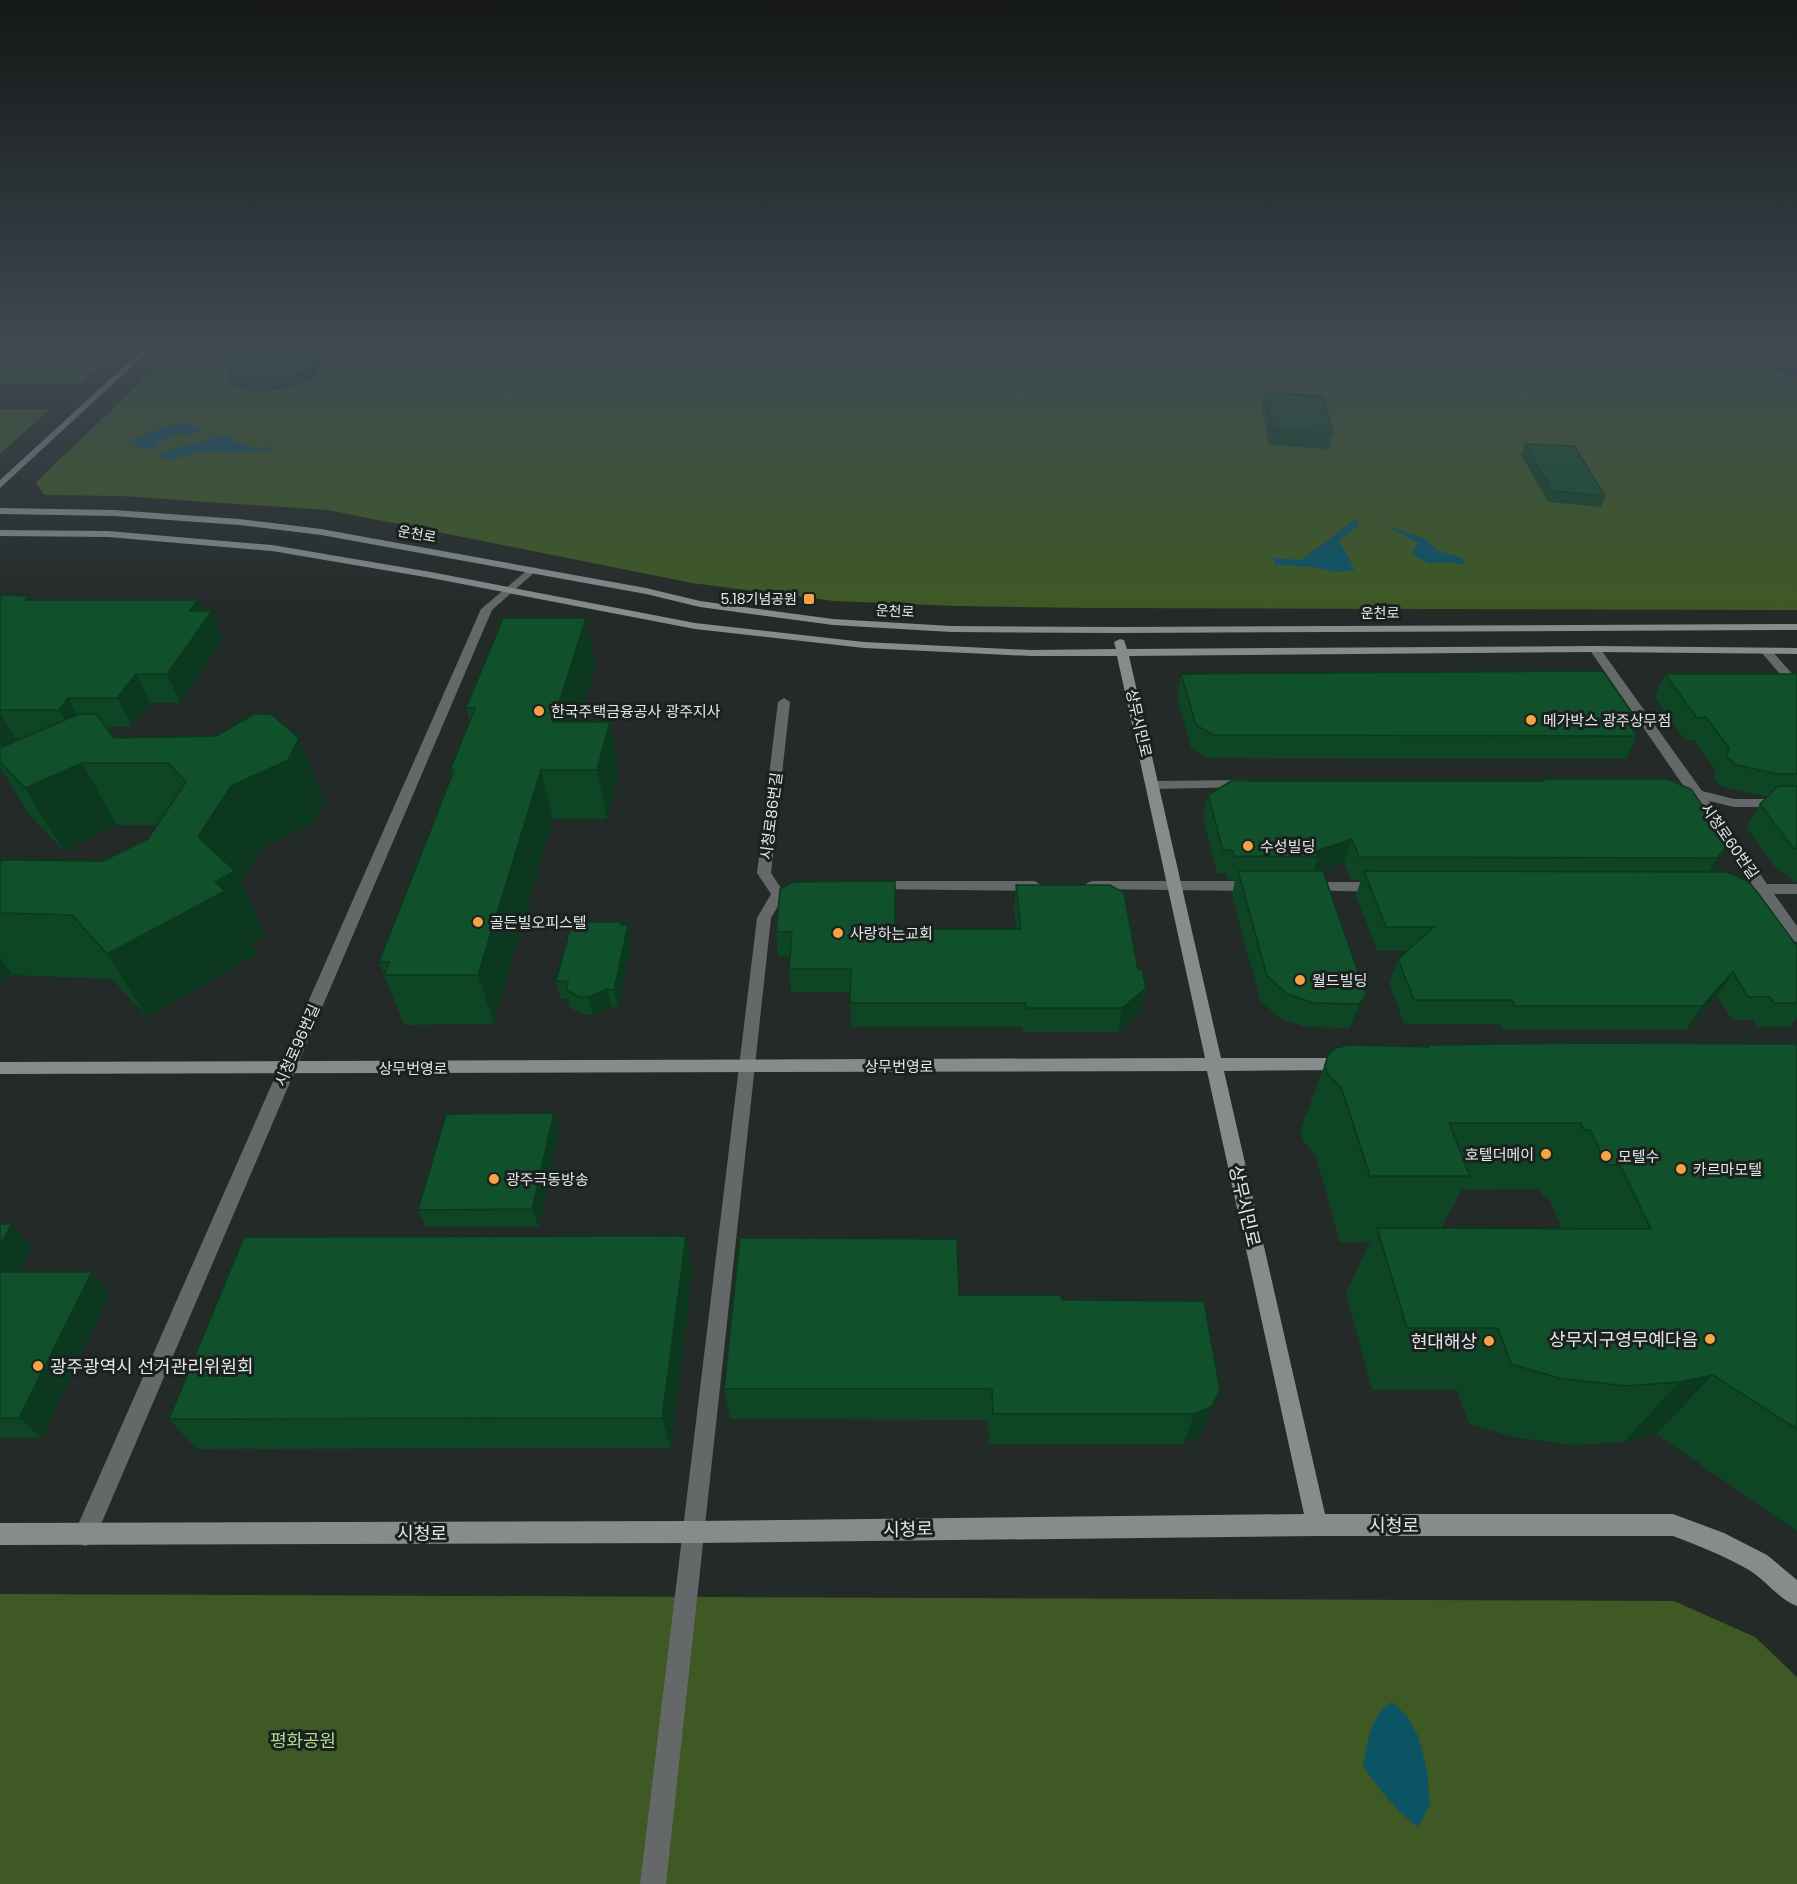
<svg xmlns="http://www.w3.org/2000/svg" width="1797" height="1884" viewBox="0 0 1797 1884" font-family="Poppins,'Noto Sans KR',sans-serif">
<style>
.green{fill:#3e5924}
.water{fill:#0b5465}
.lines{fill:none;stroke-linecap:round;stroke-linejoin:round}
.street{fill:#646868;fill-rule:evenodd}
.secondary{fill:#868c8c;fill-rule:evenodd}
.wall{fill:#0e4525;fill-rule:evenodd}
.shaded-wall{fill:#0b381e}
.building{fill:#10502b;stroke:#0b381e;stroke-width:1.5}
.poi-dot{fill:#f5a345;stroke:#1a211f;stroke-width:2}
.labels{text-anchor:middle;dominant-baseline:central;stroke-width:6;stroke-linejoin:round;paint-order:stroke}
.far-street-label{font-size:14px;fill:#e4e9e7;stroke:#1a211f}
.far-poi-label{font-size:14px;fill:#e4e9e7;stroke:#1a211f;text-anchor:end}
.poi-label{font-size:15px;fill:#e4e9e7;stroke:#1a211f;text-anchor:start}
.street-label{font-size:15px;fill:#e4e9e7;stroke:#1a211f}
.near-street-label{font-size:18px;fill:#e4e9e7;stroke:#1a211f}
.near-poi-label{font-size:18px;fill:#e4e9e7;stroke:#1a211f;text-anchor:end}
.near-park-label{font-size:18px;fill:#afdb89;stroke:#1a211f}
</style>
<rect width="100%" height="100%" fill="#242a28"/>
<!-- green -->
<g class="green">
<path d="M11,347H120L80,384H0V354Z"/>
<path d="M177,347H1745L1771,368L1797,377V610L1091,608L956,606L834,601L692,583L328,510L121,496L44,495L36,482Z"/>
<path d="M0,409H50L0,454Z"/>
<path d="M0,1594L1674,1601L1755,1637L1797,1677V1884H0Z"/>
</g>
<!-- water -->
<g class="water">
<path d="M188,423L202,431L186,436L182,433L157,442L160,445L146,450L130,441L166,426Z"/>
<path d="M225,435L233,437V441L254,448L272,446L270,449L251,453L244,450L229,453L216,451L198,452L170,460L155,454Z"/>
<path d="M1357,518L1358,526L1339,540L1355,570L1335,572L1312,567L1276,565L1273,558L1301,560Z"/>
<path d="M1385,525L1426,539L1438,551L1462,558L1466,565L1447,562L1429,563L1412,554L1418,543Z"/>
<path d="M1392,1702L1407,1716L1419,1738L1427,1770L1430,1804L1418,1827C1395,1810 1379,1789 1363,1766C1367,1744 1371,1713 1392,1702Z"/>
</g>
<g class="lines">
<!-- street -->
<g class="street">
<path d="M531,567L535,568V572L492,610L93,1543L85,1546L77,1543L74,1535L77,1527L481,609Z"/>
<path d="M1595,646L1599,647L1702,791L1734,799H1797V807H1734L1709,801L1767,884H1797V894H1774L1797,926V942L1792,941L1759,894L1732,892L1730,889L1732,886L1752,884L1692,797L1669,792L1667,789L1674,785L1685,788L1589,649Z"/>
<path d="M1766,648L1770,649L1797,679V690L1793,689L1762,653L1760,651Z"/>
<path d="M784,698L790,702L771,873L785,894L771,918L666,1884H640L757,918L771,894L757,873L778,702Z"/>
<path d="M1246,780L1253,784L1251,787L1153,789L1146,785L1153,781Z"/>
<path d="M876,881H1035L1042,886L1035,891L871,889L869,886L871,883Z"/>
<path d="M1092,881H1254L1261,886L1254,891L1087,889L1085,886L1087,883Z"/>
<path d="M1308,882H1380L1387,887L1380,892L1303,890L1301,887Z"/>
</g>
<!-- secondary -->
<g class="secondary">
<path d="M145,347H153L0,488V480Z"/>
<path d="M0,508L114,510L239,519L321,529L646,588L700,601L833,619L951,626L1118,627L1797,624V630L1118,633L951,632L833,625L700,607L646,594L321,535L239,525L114,516L0,514Z"/>
<path d="M0,530L108,531L272,545L431,572L695,623L864,642L1031,650L1116,649L1114,642L1120,639L1124,640L1127,649L1595,646L1797,648V654L1595,652L1129,656L1221,1058H1344L1350,1060L1352,1064L1350,1068L1344,1070L1224,1071L1325,1514H1673L1724,1533L1767,1555L1797,1580V1606C1778,1599 1766,1580 1749,1570C1725,1556 1699,1546 1673,1536H1317L695,1543L0,1545V1523L695,1521L1304,1514L1207,1071L0,1074V1062L1205,1058L1117,656H1031L864,648L695,629L431,578L272,551L108,537L0,536Z"/>
</g>
</g>
<!-- wall -->
<g class="wall">
<path d="M228,347H326L318,373L315,378L296,386L272,391H246L232,385L228,375L238,349H229Z"/>
<path d="M1265,393L1333,433L1329,449L1269,445L1262,408Z"/>
<path d="M1525,444L1605,496L1601,507L1548,502L1521,455Z"/>
<path d="M0,595L31,600H198L203,611H212L223,639L180,703H150L132,727H106L114,738L324,800L314,823L260,849L241,883L266,935L251,943L257,954L147,1017L112,979L12,975L0,981V913L148,839L157,825H117L64,851L29,814L0,767ZM15,738H22L12,743Z"/>
<path d="M596,666L579,722H610L619,771L607,819H553L494,1024L404,1025L384,975V974L379,962L452,775L450,770L470,722L466,708Z"/>
<path d="M1181,674L1639,723L1634,732L1637,736L1626,759L1208,758L1191,748L1177,696Z"/>
<path d="M1665,674H1797V882H1793L1788,875L1778,871L1746,827L1760,804L1768,797L1723,787L1714,780L1716,771L1694,740H1685L1654,697Z"/>
<path d="M1543,779L1729,844L1715,868L1711,872L1797,946V1018L1790,1027H1757L1753,1020H1732L1717,996L1686,1030H1503L1500,1024H1404L1389,983L1398,959L1407,951H1377L1356,895L1361,880H1351L1344,862L1319,871L1366,995L1357,1019L1350,1028L1306,1027L1279,1018L1260,1000L1232,895L1235,880H1228L1226,873H1217L1203,818L1208,795L1542,781Z"/>
<path d="M1016,885L1141,1011L1118,1032H1023V1027H851L850,992H791L789,969L790,956H778L776,932L895,929H1016L1014,909Z"/>
<path d="M622,925L632,943L618,1008L612,1007L593,1015H584L571,1008L568,999H561L556,981Z"/>
<path d="M1797,1044V1531L1656,1434L1624,1442L1574,1445L1513,1437L1469,1424L1457,1390H1372L1346,1293L1370,1242H1340L1315,1154L1304,1143L1300,1132L1303,1123L1328,1055L1428,1047L1429,1045ZM1540,1189L1543,1196H1548L1562,1229L1441,1228L1462,1190Z"/>
<path d="M554,1113L559,1131L539,1227H426L418,1210Z"/>
<path d="M0,1224L32,1247L18,1272H92L110,1294L42,1438H0Z"/>
<path d="M686,1236L693,1269L671,1448L196,1449L169,1419Z"/>
<path d="M959,1295L1062,1300L1208,1420L1200,1436L1183,1444H989L988,1420L730,1419L724,1389Z"/>
</g>
<!-- shaded-wall -->
<g class="shaded-wall">
<path d="M320,347H326L318,373L315,378L296,386L272,391L268,381Z"/>
<path d="M198,600L206,619L212,611L223,639L180,703L167,674L189,611Z"/>
<path d="M586,618L596,666L564,771L553,722Z"/>
<path d="M136,674L150,703L132,727L117,698Z"/>
<path d="M68,698L84,727L75,738L59,710Z"/>
<path d="M0,713L15,738L5,751L0,743Z"/>
<path d="M610,722L619,771L607,819L597,770Z"/>
<path d="M299,738L324,800L314,823L260,849L241,883L266,935L251,943L257,954L147,1017L107,954L215,882L198,837L231,786Z"/>
<path d="M82,763L117,825L64,851L25,788Z"/>
<path d="M541,770L553,819L494,1024L478,975Z"/>
<path d="M1352,839L1344,862L1313,873L1318,857L1316,851Z"/>
<path d="M1729,844L1715,868L1703,882L1717,858Z"/>
<path d="M621,922L625,940L628,925L632,943L618,1008L614,990Z"/>
<path d="M0,957L12,975L0,981Z"/>
<path d="M1733,972L1717,996L1686,1030L1702,1006Z"/>
<path d="M1146,988L1141,1011L1118,1032L1122,1008Z"/>
<path d="M607,989L612,1007L593,1015L588,997Z"/>
<path d="M1366,995L1357,1019L1350,1028L1359,1004Z"/>
<path d="M554,1113L559,1131L539,1227L532,1209Z"/>
<path d="M12,1224L32,1247L5,1295L0,1289V1245Z"/>
<path d="M686,1236L693,1269L671,1448L662,1418Z"/>
<path d="M92,1272L110,1294L42,1438L19,1418Z"/>
<path d="M1713,1375L1656,1434L1624,1442L1679,1382Z"/>
<path d="M1220,1390L1208,1420L1200,1436L1183,1444L1194,1414Z"/>
</g>
<!-- building -->
<g class="building">
<path d="M239,347H320L315,363L312,368L293,376L268,381H243L228,375Z"/>
<path d="M1265,393L1323,396L1333,433L1273,430Z"/>
<path d="M1525,444L1574,446L1605,496L1552,491Z"/>
<path d="M0,595L29,596L25,600H198L189,611H212L167,674H136L117,698H68L59,710H0Z"/>
<path d="M503,618H586L553,722H610L597,770H541L478,975H384L389,962H379L454,770H450L475,708H466Z"/>
<path d="M1603,671L1639,723H1628L1637,736L1213,735L1196,725L1181,674Z"/>
<path d="M1665,674H1797V774H1779L1736,765L1727,757L1729,748L1706,717L1697,718Z"/>
<path d="M79,714H96L114,738L216,736L254,714H271L299,738L288,760L231,786L198,837L235,871L215,882L225,891L107,954L72,915L0,913V860L103,861L148,839L186,782L168,763H82L25,788L0,762V748Z"/>
<path d="M1543,779H1667L1691,789L1729,844L1717,858L1359,857L1352,839L1316,851L1318,857L1234,856L1232,850H1223L1208,795L1231,781H1544Z"/>
<path d="M1778,786H1797V849L1793,848L1760,804Z"/>
<path d="M1238,871H1323L1366,995L1359,1004L1314,1003L1287,994L1267,976Z"/>
<path d="M1364,871L1726,872L1748,881L1758,893L1797,946V1003H1774L1770,997H1748L1733,972L1702,1006H1515L1512,1000H1414L1398,959L1434,927H1386Z"/>
<path d="M895,881V929H1021L1016,885H1110L1124,893L1138,970L1142,969L1146,988L1122,1008H1026L1025,1003H850L851,969H789L792,932H776L780,889L793,882Z"/>
<path d="M572,922H621V925H628L614,990L607,989L588,997H579L566,990L568,981H556Z"/>
<path d="M1594,1043L1797,1044V1429L1713,1375L1679,1382L1625,1386L1559,1378L1511,1364L1498,1328H1407L1377,1228L1651,1229L1620,1165H1607L1590,1130H1584L1581,1123H1449L1470,1176H1370L1341,1087L1329,1076L1325,1065L1328,1055L1336,1048L1348,1045L1429,1047V1045Z"/>
<path d="M554,1113L532,1209L418,1210L446,1114Z"/>
<path d="M0,1224H12L0,1245Z"/>
<path d="M686,1236L662,1418L169,1419L244,1237Z"/>
<path d="M740,1238L957,1239L959,1295H1061L1062,1300L1204,1301L1220,1390L1212,1406L1194,1414H993L992,1389H724Z"/>
<path d="M0,1272H92L19,1418H0Z"/>
</g>
<!-- sky -->
<linearGradient id="sky" x2="0" y2="1"><stop stop-color="#141716"/><stop offset="0.57" stop-color="#3f4a53"/><stop offset="1" stop-color="#3f4a53" stop-opacity="0"/></linearGradient>
<rect width="1797" height="610" fill="url(#sky)"/>
<!-- markers -->
<g class="poi-dot">
<rect x="803" y="593" width="12" height="12" rx="3"/>
<circle cx="539" cy="711" r="6"/>
<circle cx="1531" cy="720" r="6"/>
<circle cx="1248" cy="846" r="6"/>
<circle cx="478" cy="922" r="6"/>
<circle cx="838" cy="933" r="6"/>
<circle cx="1300" cy="980" r="6"/>
<circle cx="1546" cy="1154" r="6"/>
<circle cx="1606" cy="1156" r="6"/>
<circle cx="1681" cy="1169" r="6"/>
<circle cx="494" cy="1179" r="6"/>
<circle cx="1710" cy="1339" r="6"/>
<circle cx="1489" cy="1341" r="6"/>
<circle cx="38" cy="1366" r="6"/>
</g>
<g class="labels">
<!-- far-street labels -->
<g class="far-street-label">
<text transform="translate(417 534) rotate(10)">운천로</text>
<text transform="translate(895 611) rotate(3)">운천로</text>
<text x="1380" y="613">운천로</text>
</g>
<!-- far-poi labels -->
<g class="far-poi-label">
<text x="797" y="599">5.18기념공원</text>
</g>
<!-- poi labels -->
<g class="poi-label">
<text x="551" y="711">한국주택금융공사 광주지사</text>
<text x="1543" y="720">메가박스 광주상무점</text>
<text x="1260" y="846">수성빌딩</text>
<text x="490" y="922">골든빌오피스텔</text>
<text x="850" y="933">사랑하는교회</text>
<text x="1312" y="980">월드빌딩</text>
<text x="1534" y="1154" text-anchor="end">호텔더메이</text>
<text x="1618" y="1156">모텔수</text>
<text x="1693" y="1169">카르마모텔</text>
<text x="506" y="1179">광주극동방송</text>
</g>
<!-- street labels -->
<g class="street-label">
<text transform="translate(1139 723) rotate(77)">상무시민로</text>
<text transform="translate(771 816) rotate(-83)">시청로86번길</text>
<text transform="translate(1730 841) rotate(55)">시청로60번길</text>
<text transform="translate(297 1045) rotate(-66)">시청로96번길</text>
<text x="899" y="1066">상무번영로</text>
<text x="413" y="1068">상무번영로</text>
</g>
<!-- near-street labels -->
<g class="near-street-label">
<text transform="translate(1245 1206) rotate(77)">상무시민로</text>
<text x="1394" y="1525">시청로</text>
<text transform="translate(908 1529) rotate(-1)">시청로</text>
<text x="422" y="1533">시청로</text>
</g>
<!-- near-poi labels -->
<g class="near-poi-label">
<text x="1698" y="1339">상무지구영무예다음</text>
<text x="1477" y="1341">현대해상</text>
<text x="50" y="1366" text-anchor="start">광주광역시 선거관리위원회</text>
</g>
<!-- near-park labels -->
<g class="near-park-label">
<text x="303" y="1740">평화공원</text>
</g>
</g>
</svg>
